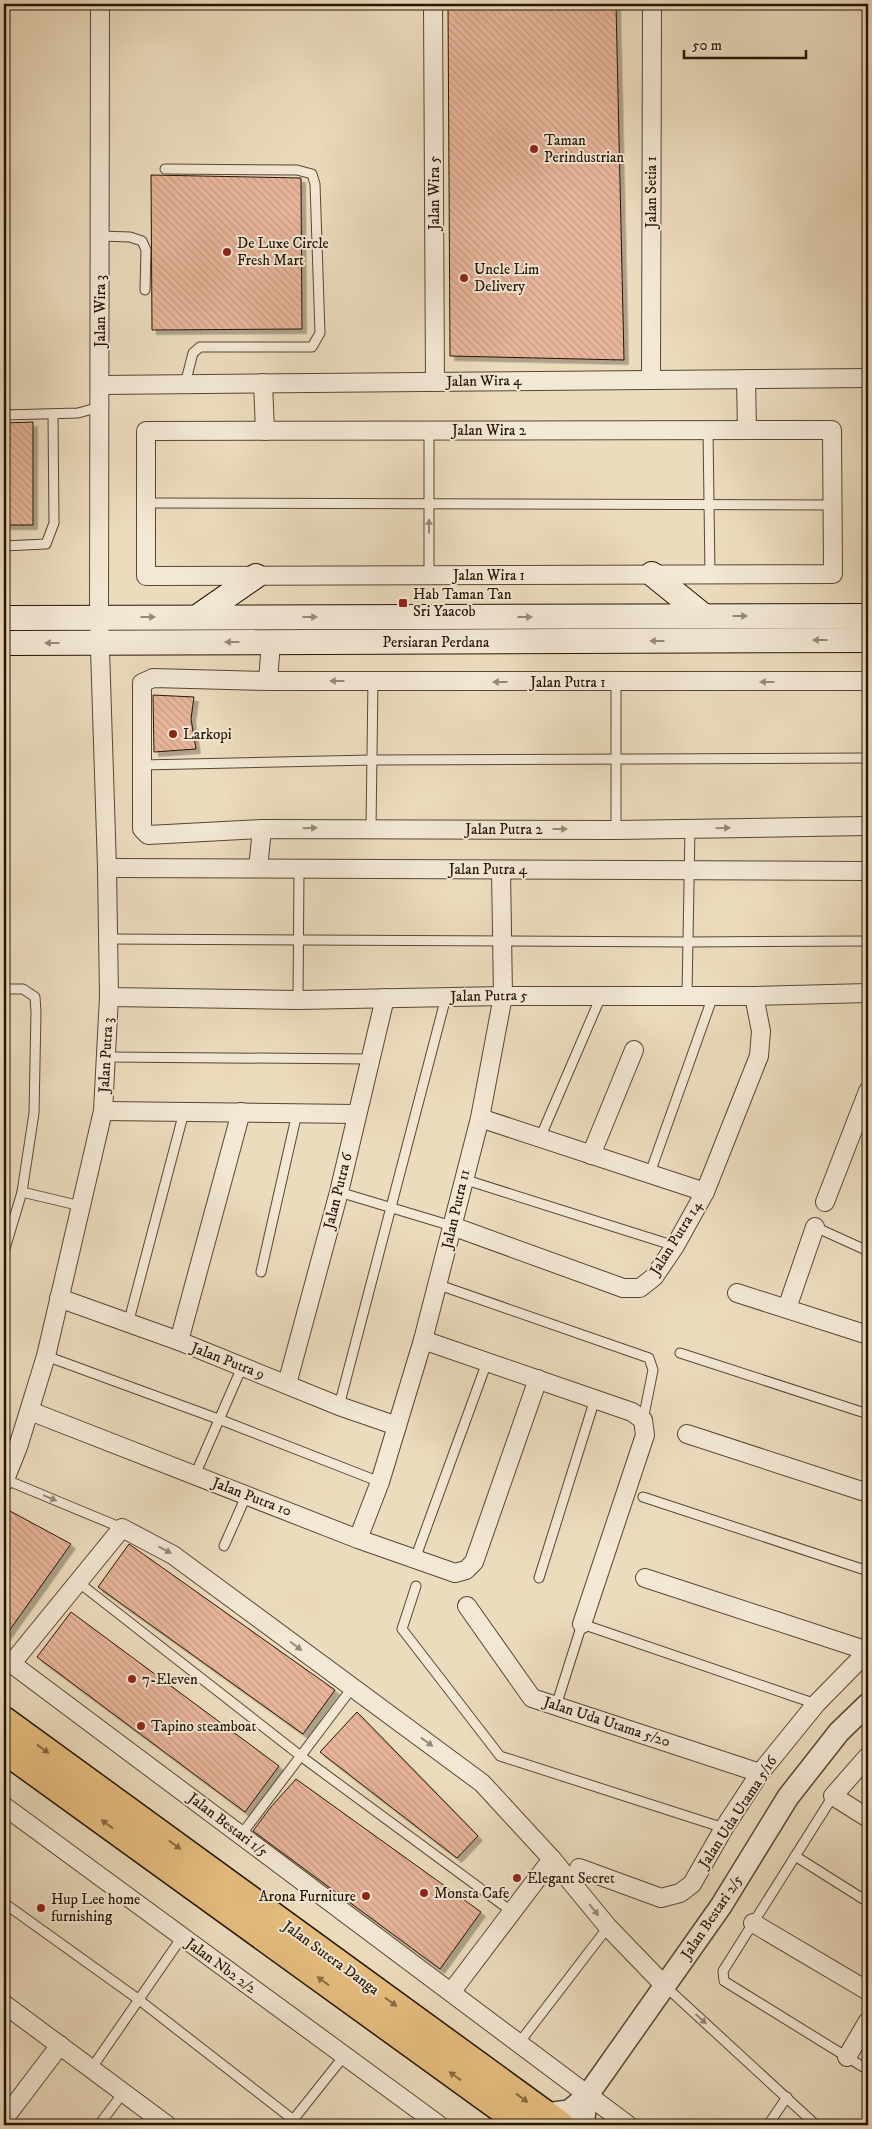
<svg xmlns="http://www.w3.org/2000/svg" width="872" height="2129" viewBox="0 0 872 2129" font-family="'IM FELL DW Pica',serif">
<style>
.building{fill:url(#building-back-hatch);stroke:#251505;filter:url(#shadow)}
.lines{fill:none;stroke-linecap:round;stroke-linejoin:round}
.service-casing{stroke:#574733;stroke-width:11}
.minor-casing{stroke:#574733;stroke-width:20}
.tertiary-casing{stroke:#574733;stroke-width:24}
.secondary-casing{stroke:#251505;stroke-width:26}
.primary-casing{stroke:#251505;stroke-width:29}
.service{stroke:#f3e8d5;stroke-width:9}
.minor{stroke:#f3e8d5;stroke-width:18}
.tertiary{stroke:#f3e8d5;stroke-width:21}
.secondary{stroke:#f3e8d5;stroke-width:24}
.primary{stroke:#e6be7f;stroke-width:26}
.oneway{fill:#968977}
.oneway2{fill:#866a42}
.poi-dot{fill:#8f2418;stroke:#f3e8d5;stroke-width:2}
.labels{text-anchor:middle;dominant-baseline:central;stroke-width:4;stroke-linejoin:round;paint-order:stroke}
.poi-label{font-size:15px;fill:#251505;stroke:#f3e8d5;text-anchor:start}
.street-label{font-size:15px;fill:#251505;stroke:#f3e8d5}
</style>
<defs>
<pattern id="building-back-hatch" width="6" height="6" patternUnits="userSpaceOnUse" patternTransform="scale(1.25)"><rect width="6" height="6" fill="#e8b59a"/><path d="M-1 5l2 2M0 0l6 6M5-1l2 2" fill="none" stroke="#c79b83"/></pattern>
<filter id="shadow"><feDropShadow dx="4.5" dy="4.5" stdDeviation="0" flood-color="#0004"/></filter>
</defs>
<rect width="100%" height="100%" fill="#ecdcbe"/>
<filter id="stains"><feTurbulence type="fractalNoise" baseFrequency=".004" numOctaves="4"/><feColorMatrix values="0 0 0 0 .2 0 0 0 0 .09 0 0 0 0 .02 0 0 0 .5 -.17"/></filter>
<radialGradient id="worn" r=".72"><stop offset=".6" stop-color="#630" stop-opacity="0"/><stop offset="1" stop-color="#630" stop-opacity=".3"/></radialGradient>
<!-- building -->
<g class="building">
<path d="M448,4H616L624,360L450,356Z"/>
<path d="M151,175L301,178L302,329L152,330Z"/>
<path d="M33,422V525H4V423Z"/>
<path d="M153,695L194,697L191,719L196,749L154,752Z"/>
<path d="M10,1511L71,1544L4,1638V1519Z"/>
<path d="M129,1544L335,1690L303,1734L98,1587Z"/>
<path d="M71,1612L279,1766L245,1812L37,1657Z"/>
<path d="M357,1712L478,1836L457,1858L320,1752Z"/>
<path d="M296,1779L481,1912L440,1969L253,1831L270,1808Z"/>
</g>
<g class="lines">
<defs>
<g id="service">
<path d="M165,169L297,170L312,174L315,184L320,333L312,347H200L193,353L185,384"/>
<path d="M100,236L130,237L142,241L146,250L145,290"/>
<path d="M4,415L78,413L100,407"/>
<path d="M708,430L710,574"/>
<path d="M146,503L833,505"/>
<path d="M4,546L46,544L54,523L53,415"/>
<path d="M429,575V431"/>
<path d="M616,682V830"/>
<path d="M142,765L372,760L868,758"/>
<path d="M371,828L373,681"/>
<path d="M107,939L688,942L868,941"/>
<path d="M4,989H23L35,997L36,1012L34,1113L22,1192L4,1252"/>
<path d="M687,994L690,829"/>
<path d="M298,1000L299,869"/>
<path d="M106,1057L370,1059"/>
<path d="M540,1138L602,994"/>
<path d="M650,1173L713,996"/>
<path d="M463,1179L675,1246"/>
<path d="M22,1192L81,1206"/>
<path d="M339,1192L452,1226"/>
<path d="M815,1227L868,1251"/>
<path d="M261,1272L297,1113"/>
<path d="M439,1285L649,1358L653,1370L643,1420"/>
<path d="M128,1324L184,1112"/>
<path d="M680,1353L868,1414"/>
<path d="M46,1356L221,1420L380,1482"/>
<path d="M339,1406L446,997"/>
<path d="M195,1475L242,1367"/>
<path d="M4,1479L122,1528"/>
<path d="M643,1497L868,1571"/>
<path d="M224,1546L247,1494"/>
<path d="M415,1559L487,1362"/>
<path d="M539,1578L595,1399"/>
<path d="M78,1582L302,1757L511,1911"/>
<path d="M416,1586L402,1629L500,1756L724,1828"/>
<path d="M556,1706L582,1624L816,1704"/>
<path d="M833,1796L723,1971L724,1981L868,2070"/>
<path d="M241,1835L352,1688"/>
<path d="M795,1856L868,1902"/>
<path d="M4,1903L138,1999L300,2125"/>
<path d="M665,1986L816,2125"/>
<path d="M519,2043L608,1927"/>
<path d="M91,2069L182,1937"/>
<path d="M293,2120L344,2056"/>
<path d="M99,2125L123,2093"/>
<path d="M768,2125L787,2097"/>
</g>
<g id="minor">
<path d="M433,4L435,382"/>
<path d="M746,379L747,430"/>
<path d="M651,380L652,4"/>
<path d="M263,383L265,431"/>
<path d="M100,385L868,378"/>
<path d="M832,430L833,574L146,576V431Z"/>
<path d="M268,681L271,642"/>
<path d="M868,681H268L153,678L142,683V829L148,835L262,829L616,830L868,826"/>
<path d="M107,868L868,871"/>
<path d="M258,868L262,829"/>
<path d="M109,997L298,1000L503,996H754L868,993"/>
<path d="M103,1111L356,1114"/>
<path d="M480,1118L705,1192"/>
<path d="M591,1155L634,1050"/>
<path d="M825,1202L868,1091"/>
<path d="M452,1226L623,1288H640L654,1277L675,1246L705,1192L759,1056L761,1031L754,996"/>
<path d="M737,1293L868,1335"/>
<path d="M59,1298L179,1341L339,1406L397,1426"/>
<path d="M787,1308L815,1227"/>
<path d="M423,1340L632,1412L643,1420L645,1435L582,1624"/>
<path d="M179,1341L241,1112"/>
<path d="M287,1384L339,1192L385,998"/>
<path d="M30,1411L358,1539L455,1573L466,1570L474,1562L538,1379"/>
<path d="M687,1434L868,1493"/>
<path d="M4,1482L18,1447L46,1356L103,1111L109,997L107,868L99,618L100,4"/>
<path d="M358,1539L380,1482L423,1340L480,1118L503,996L501,870"/>
<path d="M645,1578L868,1651"/>
<path d="M467,1606L532,1698L760,1773"/>
<path d="M4,1658L628,2125"/>
<path d="M12,1663L122,1528L173,1555L482,1783L552,1859L608,1927L665,1986"/>
<path d="M868,1756L833,1796L868,1818"/>
<path d="M4,1806L439,2125"/>
<path d="M579,1868L661,1898L680,1893L692,1884L724,1828L760,1773L816,1704L868,1651"/>
<path d="M753,1923L868,1991"/>
<path d="M452,1991L552,1859"/>
<path d="M4,2004L167,2125"/>
<path d="M847,2057L868,2021"/>
<path d="M4,2119L60,2045"/>
</g>
<g id="tertiary">
<path d="M546,2114L569,2111L587,2096L721,1906L788,1797L839,1732L868,1704"/>
<path d="M583,2125L587,2096"/>
</g>
<g id="secondary">
<path d="M652,574L704,616"/>
<path d="M197,617L256,576"/>
<path d="M4,618L868,616"/>
<path d="M4,643L868,640"/>
</g>
<g id="primary">
<path d="M4,1720L561,2125"/>
<path d="M4,1750L523,2125"/>
</g>
</defs>
<!-- service casing -->
<use href="#service" class="service-casing"/>
<!-- minor casing -->
<use href="#minor" class="minor-casing"/>
<!-- tertiary casing -->
<use href="#tertiary" class="tertiary-casing"/>
<!-- secondary casing -->
<use href="#secondary" class="secondary-casing"/>
<!-- primary casing -->
<use href="#primary" class="primary-casing"/>
<!-- service -->
<use href="#service" class="service"/>
<!-- minor -->
<use href="#minor" class="minor"/>
<!-- tertiary -->
<use href="#tertiary" class="tertiary"/>
<!-- secondary -->
<use href="#secondary" class="secondary"/>
<!-- primary -->
<use href="#primary" class="primary"/>
</g>
<!-- one-way arrows -->
<defs><path id="oneway-solid" d="M-6-.8H1V-3.2L6.5 0L1 3.2V.8H-6Z" transform="scale(1.25)"/></defs>
<g class="oneway">
<use href="#oneway-solid" transform="translate(429 526) rotate(-90)"/>
<use href="#oneway-solid" transform="translate(740 616)"/>
<use href="#oneway-solid" transform="translate(148 617)"/>
<use href="#oneway-solid" transform="translate(310 617)"/>
<use href="#oneway-solid" transform="translate(525 617)"/>
<use href="#oneway-solid" transform="translate(820 640) rotate(180)"/>
<use href="#oneway-solid" transform="translate(657 641) rotate(180)"/>
<use href="#oneway-solid" transform="translate(232 642) rotate(180)"/>
<use href="#oneway-solid" transform="translate(52 643) rotate(180)"/>
<use href="#oneway-solid" transform="translate(337 681) rotate(180)"/>
<use href="#oneway-solid" transform="translate(500 682) rotate(-180)"/>
<use href="#oneway-solid" transform="translate(767 682) rotate(180)"/>
<use href="#oneway-solid" transform="translate(310 828) rotate(-1)"/>
<use href="#oneway-solid" transform="translate(723 828) rotate(-1)"/>
<use href="#oneway-solid" transform="translate(560 829)"/>
<use href="#oneway-solid" transform="translate(50 1498) rotate(22)"/>
<use href="#oneway-solid" transform="translate(165 1550) rotate(28)"/>
<use href="#oneway-solid" transform="translate(296 1646) rotate(37)"/>
<use href="#oneway-solid" transform="translate(427 1742) rotate(36)"/>
<use href="#oneway-solid" transform="translate(594 1910) rotate(51)"/>
<use href="#oneway-solid" transform="translate(701 2019) rotate(42)"/>
</g>
<g class="oneway2">
<use href="#oneway-solid" transform="translate(43 1749) rotate(36)"/>
<use href="#oneway-solid" transform="translate(107 1824) rotate(-144)"/>
<use href="#oneway-solid" transform="translate(175 1845) rotate(36)"/>
<use href="#oneway-solid" transform="translate(323 1981) rotate(-144)"/>
<use href="#oneway-solid" transform="translate(391 2002) rotate(36)"/>
<use href="#oneway-solid" transform="translate(455 2076) rotate(-144)"/>
<use href="#oneway-solid" transform="translate(522 2098) rotate(36)"/>
</g>
<!-- markers -->
<g class="poi-dot">
<circle cx="534" cy="149" r="5"/>
<circle cx="227" cy="252" r="5"/>
<circle cx="464" cy="278" r="5"/>
<rect x="398" y="598" width="10" height="10" rx="2.5"/>
<circle cx="173" cy="734" r="5"/>
<circle cx="132" cy="1679" r="5"/>
<circle cx="141" cy="1726" r="5"/>
<circle cx="517" cy="1878" r="5"/>
<circle cx="424" cy="1893" r="5"/>
<circle cx="366" cy="1896" r="5"/>
<circle cx="41" cy="1908" r="5"/>
</g>
<g class="labels">
<!-- poi labels -->
<g class="poi-label">
<text x="544" y="140">Taman<tspan x="544" dy="17">Perindustrian</tspan></text>
<text x="237" y="243">De Luxe Circle<tspan x="237" dy="17">Fresh Mart</tspan></text>
<text x="474" y="269">Uncle Lim<tspan x="474" dy="17">Delivery</tspan></text>
<text x="413" y="594">Hab Taman Tan<tspan x="413" dy="17">Sri Yaacob</tspan></text>
<text x="183" y="734">Larkopi</text>
<text x="142" y="1679">7-Eleven</text>
<text x="151" y="1726">Tapino steamboat</text>
<text x="527" y="1878">Elegant Secret</text>
<text x="434" y="1893">Monsta Cafe</text>
<text x="356" y="1896" text-anchor="end">Arona Furniture</text>
<text x="51" y="1899">Hup Lee home<tspan x="51" dy="17">furnishing</tspan></text>
</g>
<!-- street labels -->
<g class="street-label">
<text transform="translate(651 192) rotate(-90)">Jalan Setia 1</text>
<text transform="translate(434 193) rotate(-90)">Jalan Wira 5</text>
<text transform="translate(100 311) rotate(-90)">Jalan Wira 3</text>
<text transform="translate(484 381) rotate(-1)">Jalan Wira 4</text>
<text x="489" y="430">Jalan Wira 2</text>
<text x="489" y="575">Jalan Wira 1</text>
<text x="436" y="642">Persiaran Perdana</text>
<text x="568" y="682">Jalan Putra 1</text>
<text x="504" y="829">Jalan Putra 2</text>
<text x="488" y="869">Jalan Putra 4</text>
<text transform="translate(489 996) rotate(-1)">Jalan Putra 5</text>
<text transform="translate(106 1055) rotate(-87)">Jalan Putra 3</text>
<text transform="translate(338 1191) rotate(-76)">Jalan Putra 6</text>
<text transform="translate(456 1209) rotate(-77)">Jalan Putra 11</text>
<text transform="translate(676 1238) rotate(-58)">Jalan Putra 14</text>
<text transform="translate(228 1361) rotate(21)">Jalan Putra 9</text>
<text transform="translate(252 1497) rotate(21)">Jalan Putra 10</text>
<text transform="translate(607 1722) rotate(18)">Jalan Uda Utama 5/20</text>
<text transform="translate(738 1812) rotate(-57)">Jalan Uda Utama 5/16</text>
<text transform="translate(228 1825) rotate(37)">Jalan Bestari 1/5</text>
<text transform="translate(712 1917) rotate(-56)">Jalan Bestari 2/5</text>
<text transform="translate(331 1958) rotate(36)">Jalan Sutera Danga</text>
<text transform="translate(221 1966) rotate(36)">Jalan Nb2 2/2</text>
</g>
</g>
<!-- margin -->
<rect width="872" height="2129" fill="none" stroke="#ecdcbe" stroke-width="20"/>
<rect x="5" y="5" width="862" height="2119" fill="none" stroke="#251505" stroke-width="2.5"/>
<rect x="10" y="10" width="852" height="2109" fill="none" stroke="#251505"/>
<!-- scale -->
<path d="M684 50v8h122v-8" fill="none" stroke="#251505" stroke-width="2.5"/>
<text x="692" y="50" font-size="15" fill="#251505" stroke="#f3e8d5" stroke-width="4" paint-order="stroke">50 m</text>
<rect width="100%" height="100%" filter="url(#stains)"/>
<rect width="100%" height="100%" fill="url(#worn)"/>
</svg>
